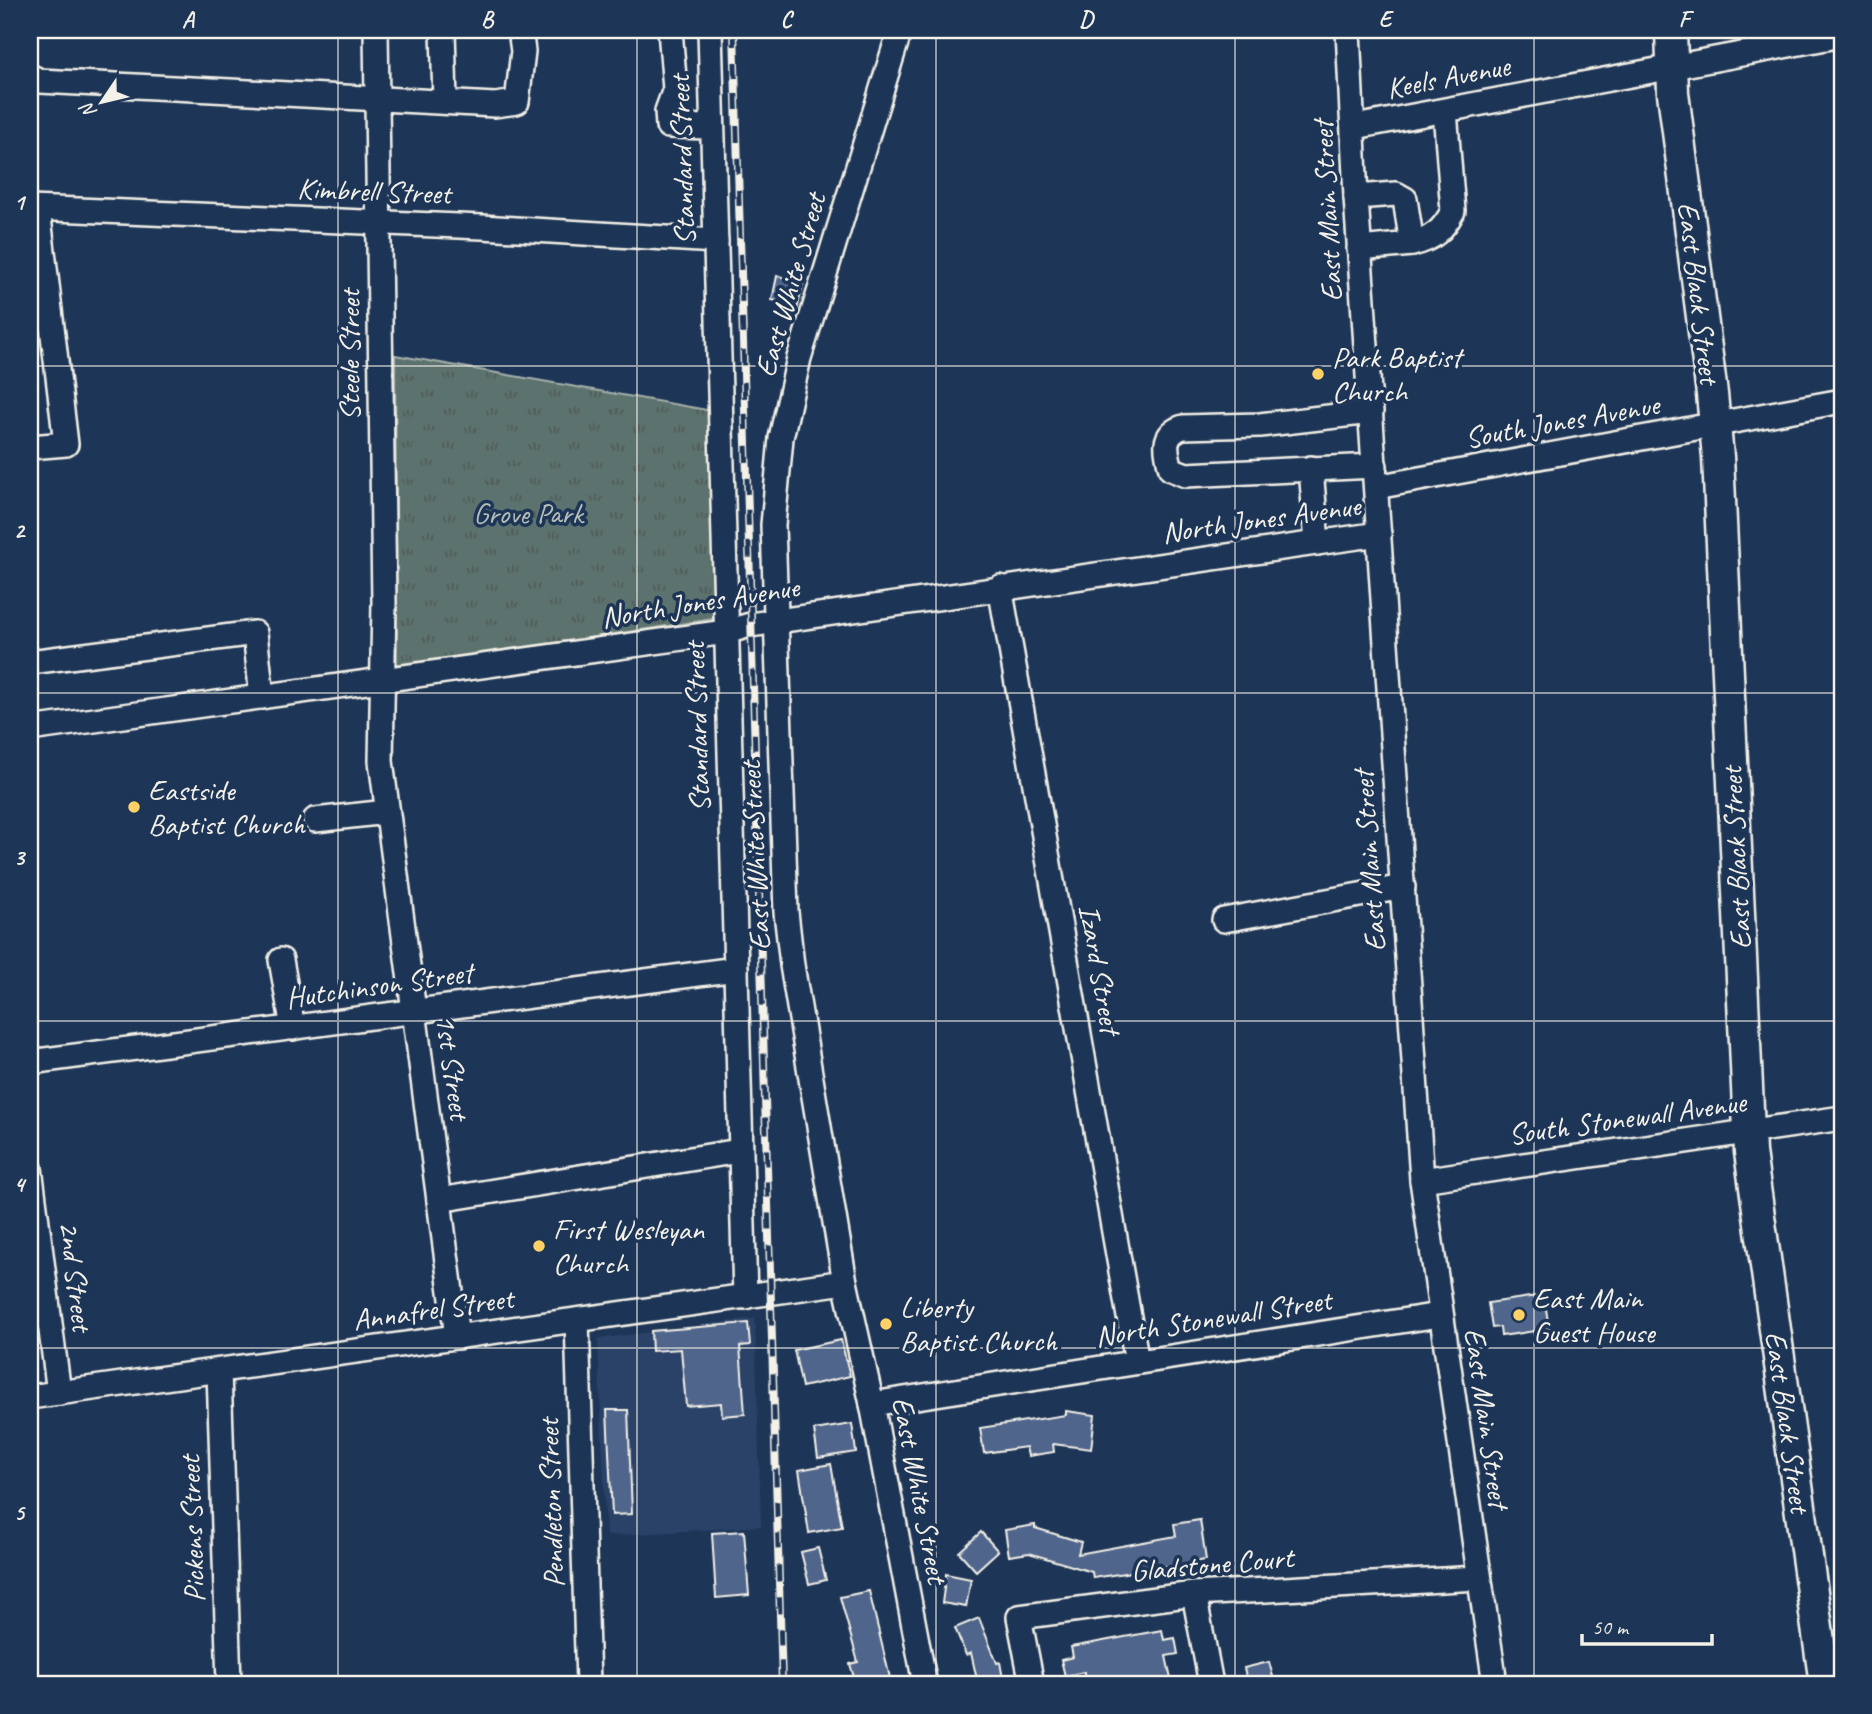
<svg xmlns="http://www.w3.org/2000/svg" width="1872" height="1714" viewBox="0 0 1872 1714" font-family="Caveat,sans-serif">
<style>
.built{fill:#2c4367}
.park{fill:url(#park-tufts);stroke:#a8b2ab;stroke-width:2}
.building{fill:#4f658c;stroke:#f4f1e8;stroke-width:2}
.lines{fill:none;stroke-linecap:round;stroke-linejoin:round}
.minor-casing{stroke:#f4f1e8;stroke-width:28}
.major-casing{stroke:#f4f1e8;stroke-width:35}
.minor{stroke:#1d3557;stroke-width:23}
.major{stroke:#1d3557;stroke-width:30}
.rail-casing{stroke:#f4f1e8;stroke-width:8}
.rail{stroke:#1d3557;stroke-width:5;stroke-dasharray:16;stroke-linecap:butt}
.grid{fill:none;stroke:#f4f1e8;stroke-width:2;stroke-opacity:0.55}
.poi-dot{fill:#ffd166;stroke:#1d3557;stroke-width:2.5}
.labels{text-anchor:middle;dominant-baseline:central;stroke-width:7;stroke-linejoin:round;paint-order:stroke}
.street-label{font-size:30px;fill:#f4f1e8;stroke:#1d3557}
.poi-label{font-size:30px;fill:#f4f1e8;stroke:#1d3557;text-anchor:start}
.park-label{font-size:30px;fill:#b7beb7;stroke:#1d3557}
.neatline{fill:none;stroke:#f4f1e8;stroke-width:2.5}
.grid-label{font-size:23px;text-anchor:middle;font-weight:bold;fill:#f4f1e8}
</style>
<defs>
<pattern id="park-tufts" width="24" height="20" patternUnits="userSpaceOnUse" patternTransform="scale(1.75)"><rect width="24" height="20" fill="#5b726e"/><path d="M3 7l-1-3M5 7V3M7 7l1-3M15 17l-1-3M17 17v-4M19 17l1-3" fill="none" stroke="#515b58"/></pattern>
</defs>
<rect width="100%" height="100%" fill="#1d3557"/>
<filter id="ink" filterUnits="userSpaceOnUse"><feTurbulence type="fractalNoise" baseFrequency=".0143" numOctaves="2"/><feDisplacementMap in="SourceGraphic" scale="14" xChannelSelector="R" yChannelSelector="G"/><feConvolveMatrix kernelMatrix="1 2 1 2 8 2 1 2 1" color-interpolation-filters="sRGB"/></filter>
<g filter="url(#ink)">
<!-- built -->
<path class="built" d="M755,1318L761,1526L606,1536L598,1339Z"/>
<!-- park -->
<path class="park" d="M395,355L713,411V619L397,667Z"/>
<!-- building -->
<g class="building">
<path d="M788,275L804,279L796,315L779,311L781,302L772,300L777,276L787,278Z"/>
<path d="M1544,1295L1549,1329L1501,1336L1500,1327L1492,1328L1488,1303Z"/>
<path d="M748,1323L750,1345L740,1346L745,1414L722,1416L721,1403L686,1406L681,1349L652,1351L651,1331Z"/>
<path d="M841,1340L850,1376L802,1387L794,1350Z"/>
<path d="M607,1410H628L632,1514L612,1515Z"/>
<path d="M1066,1411L1095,1415L1091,1449L1053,1444L1054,1452L1028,1456L1026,1447L984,1453L980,1428L1066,1415Z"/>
<path d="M852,1424L856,1452L818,1458L814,1430Z"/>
<path d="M831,1464L842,1527L809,1533L799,1470Z"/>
<path d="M1200,1520L1206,1560L1093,1578L1092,1572L1029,1553L1009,1556L1005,1530L1035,1525V1528L1081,1542L1078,1554L1176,1536L1174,1524Z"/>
<path d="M744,1531L749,1595L716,1598L712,1533Z"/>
<path d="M981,1532L998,1551L976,1571L959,1552Z"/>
<path d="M818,1548L826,1580L809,1584L801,1552Z"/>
<path d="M946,1574L971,1579L966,1607L942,1603Z"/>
<path d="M869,1591L891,1682L883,1684H856L850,1664L858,1662L840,1597Z"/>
<path d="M979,1618L997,1663L1000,1662L1004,1684H978L971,1653L966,1655L955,1628Z"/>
<path d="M1162,1630L1164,1640L1175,1638L1178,1654L1166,1656L1172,1684H1085L1084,1672L1065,1676L1061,1660L1073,1657L1071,1647Z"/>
<path d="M1269,1662L1275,1684H1248L1244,1668Z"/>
</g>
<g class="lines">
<defs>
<g id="minor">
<path d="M376,30L384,603L381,761L457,1337"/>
<path d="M443,30L445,101"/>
<path d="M670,30L675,89L667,111L668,126L712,127"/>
<path d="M710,30L745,1297"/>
<path d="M900,30L799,358L781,438L773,525L786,912L792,965L845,1282L872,1404L925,1684"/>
<path d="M1348,30L1356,197L1422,1180L1495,1684"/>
<path d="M30,76L40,81L495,105L517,102L523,51L520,30"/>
<path d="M1355,127L1842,35"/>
<path d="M1356,197L1396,194L1405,199L1412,244L1359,249"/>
<path d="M30,208L482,227L716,241"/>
<path d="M1412,244C1433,239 1443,230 1453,211L1445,111"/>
<path d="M1371,412L1260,425L1183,427C1161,434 1166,451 1171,469L1186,475L1375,466"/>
<path d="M30,447L66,444L38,209"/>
<path d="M1311,468L1317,543"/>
<path d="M1376,487L1842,401"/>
<path d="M1000,587L1137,1362"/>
<path d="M30,662L255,633L262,697"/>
<path d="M30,729L726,632L750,625L1379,534"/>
<path d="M315,820L387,812"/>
<path d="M1224,920L1403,887"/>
<path d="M281,960L293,1028"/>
<path d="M30,1062L736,969"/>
<path d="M30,1168L59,1393"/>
<path d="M1422,1180L1842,1118"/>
<path d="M439,1200L739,1151"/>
<path d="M577,1320L588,1684"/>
<path d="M219,1371L229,1684"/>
<path d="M30,1397L845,1282"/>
<path d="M872,1404L1439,1315"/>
<path d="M1194,1594L1211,1684"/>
<path d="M1032,1684L1019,1617L1194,1594L1478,1578"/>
</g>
<path id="major" d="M1671,30L1673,93L1712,394L1718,457L1750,1152L1825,1684"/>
</defs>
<!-- minor casing -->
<use href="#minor" class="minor-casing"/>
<!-- major casing -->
<use href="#major" class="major-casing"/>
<!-- minor -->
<use href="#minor" class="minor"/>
<!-- major -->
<use href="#major" class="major"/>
<defs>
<path id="rail" d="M734,30L782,1684"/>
</defs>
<!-- rail casing -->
<use href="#rail" class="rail-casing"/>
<!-- rail -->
<use href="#rail" class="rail"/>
</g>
</g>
<!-- grid -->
<path class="grid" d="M338,30V1684M637,30V1684M936,30V1684M1235,30V1684M1534,30V1684M30,366H1842M30,693H1842M30,1021H1842M30,1348H1842"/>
<!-- markers -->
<g class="poi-dot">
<circle cx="1318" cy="374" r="7"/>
<circle cx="134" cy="807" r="7"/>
<circle cx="539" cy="1246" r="7"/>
<circle cx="1519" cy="1315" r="7"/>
<circle cx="886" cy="1324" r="7"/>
</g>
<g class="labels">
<!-- street labels -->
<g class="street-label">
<text transform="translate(1448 77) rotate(-11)">Keels Avenue</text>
<text transform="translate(682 160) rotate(-92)">Standard Street</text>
<text transform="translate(374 191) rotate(2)">Kimbrell Street</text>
<text transform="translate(1327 211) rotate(-93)">East Main Street</text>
<text transform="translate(790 285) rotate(-74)">East White Street</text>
<text transform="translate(1699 293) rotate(83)">East Black Street</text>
<text transform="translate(349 355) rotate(-90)">Steele Street</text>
<text transform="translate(1562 421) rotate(-10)">South Jones Avenue</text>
<text transform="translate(1261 519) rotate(-8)">North Jones Avenue</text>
<text transform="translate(700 602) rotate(-9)">North Jones Avenue</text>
<text transform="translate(697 727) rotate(-92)">Standard Street</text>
<text transform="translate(755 856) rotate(-93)">East White Street</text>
<text transform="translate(1736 858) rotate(-93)">East Black Street</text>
<text transform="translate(1369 861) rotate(-94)">East Main Street</text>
<text transform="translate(1100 969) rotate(80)">Izard Street</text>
<text transform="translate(379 985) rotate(-8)">Hutchinson Street</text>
<text transform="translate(453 1067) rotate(82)">1st Street</text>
<text transform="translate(1627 1118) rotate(-8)">South Stonewall Avenue</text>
<text transform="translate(76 1276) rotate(83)">2nd Street</text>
<text transform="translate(433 1309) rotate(-8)">Annafrel Street</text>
<text transform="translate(1213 1318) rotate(-9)">North Stonewall Street</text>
<text transform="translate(1487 1418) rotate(82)">East Main Street</text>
<text transform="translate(1788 1422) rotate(82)">East Black Street</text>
<text transform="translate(920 1490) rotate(79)">East White Street</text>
<text transform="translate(551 1503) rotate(-92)">Pendleton Street</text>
<text transform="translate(192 1529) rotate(-92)">Pickens Street</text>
<text transform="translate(1212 1564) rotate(-5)">Gladstone Court</text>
</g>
<!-- poi labels -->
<g class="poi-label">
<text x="1332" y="357">Park Baptist<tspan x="1332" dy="34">Church</tspan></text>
<text x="148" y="790">Eastside<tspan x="148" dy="34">Baptist Church</tspan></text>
<text x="553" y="1229">First Wesleyan<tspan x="553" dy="34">Church</tspan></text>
<text x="1533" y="1298">East Main<tspan x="1533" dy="34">Guest House</tspan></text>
<text x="900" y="1307">Liberty<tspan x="900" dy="34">Baptist Church</tspan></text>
</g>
<!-- park labels -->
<g class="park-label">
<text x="528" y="513">Grove Park</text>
</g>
</g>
<!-- margin -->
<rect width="1872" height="1714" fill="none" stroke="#1d3557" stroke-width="77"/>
<!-- north arrow -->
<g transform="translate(102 102) rotate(235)" stroke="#1d3557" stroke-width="5" paint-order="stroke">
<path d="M0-5L12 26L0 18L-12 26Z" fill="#f4f1e8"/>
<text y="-10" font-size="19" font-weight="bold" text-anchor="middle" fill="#f4f1e8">N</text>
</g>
<!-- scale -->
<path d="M1582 1634v10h130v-10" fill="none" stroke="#f4f1e8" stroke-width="3.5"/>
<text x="1592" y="1634" font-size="21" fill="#f4f1e8" stroke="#1d3557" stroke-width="5" paint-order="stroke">50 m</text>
<rect x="38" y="38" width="1796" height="1638" class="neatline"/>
<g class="grid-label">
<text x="188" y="27">A</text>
<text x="487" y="27">B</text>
<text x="786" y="27">C</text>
<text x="1086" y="27">D</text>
<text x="1385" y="27">E</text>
<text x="1684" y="27">F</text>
<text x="19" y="210">1</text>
<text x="19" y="538">2</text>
<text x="19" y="865">3</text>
<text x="19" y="1192">4</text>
<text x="19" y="1520">5</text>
</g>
</svg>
